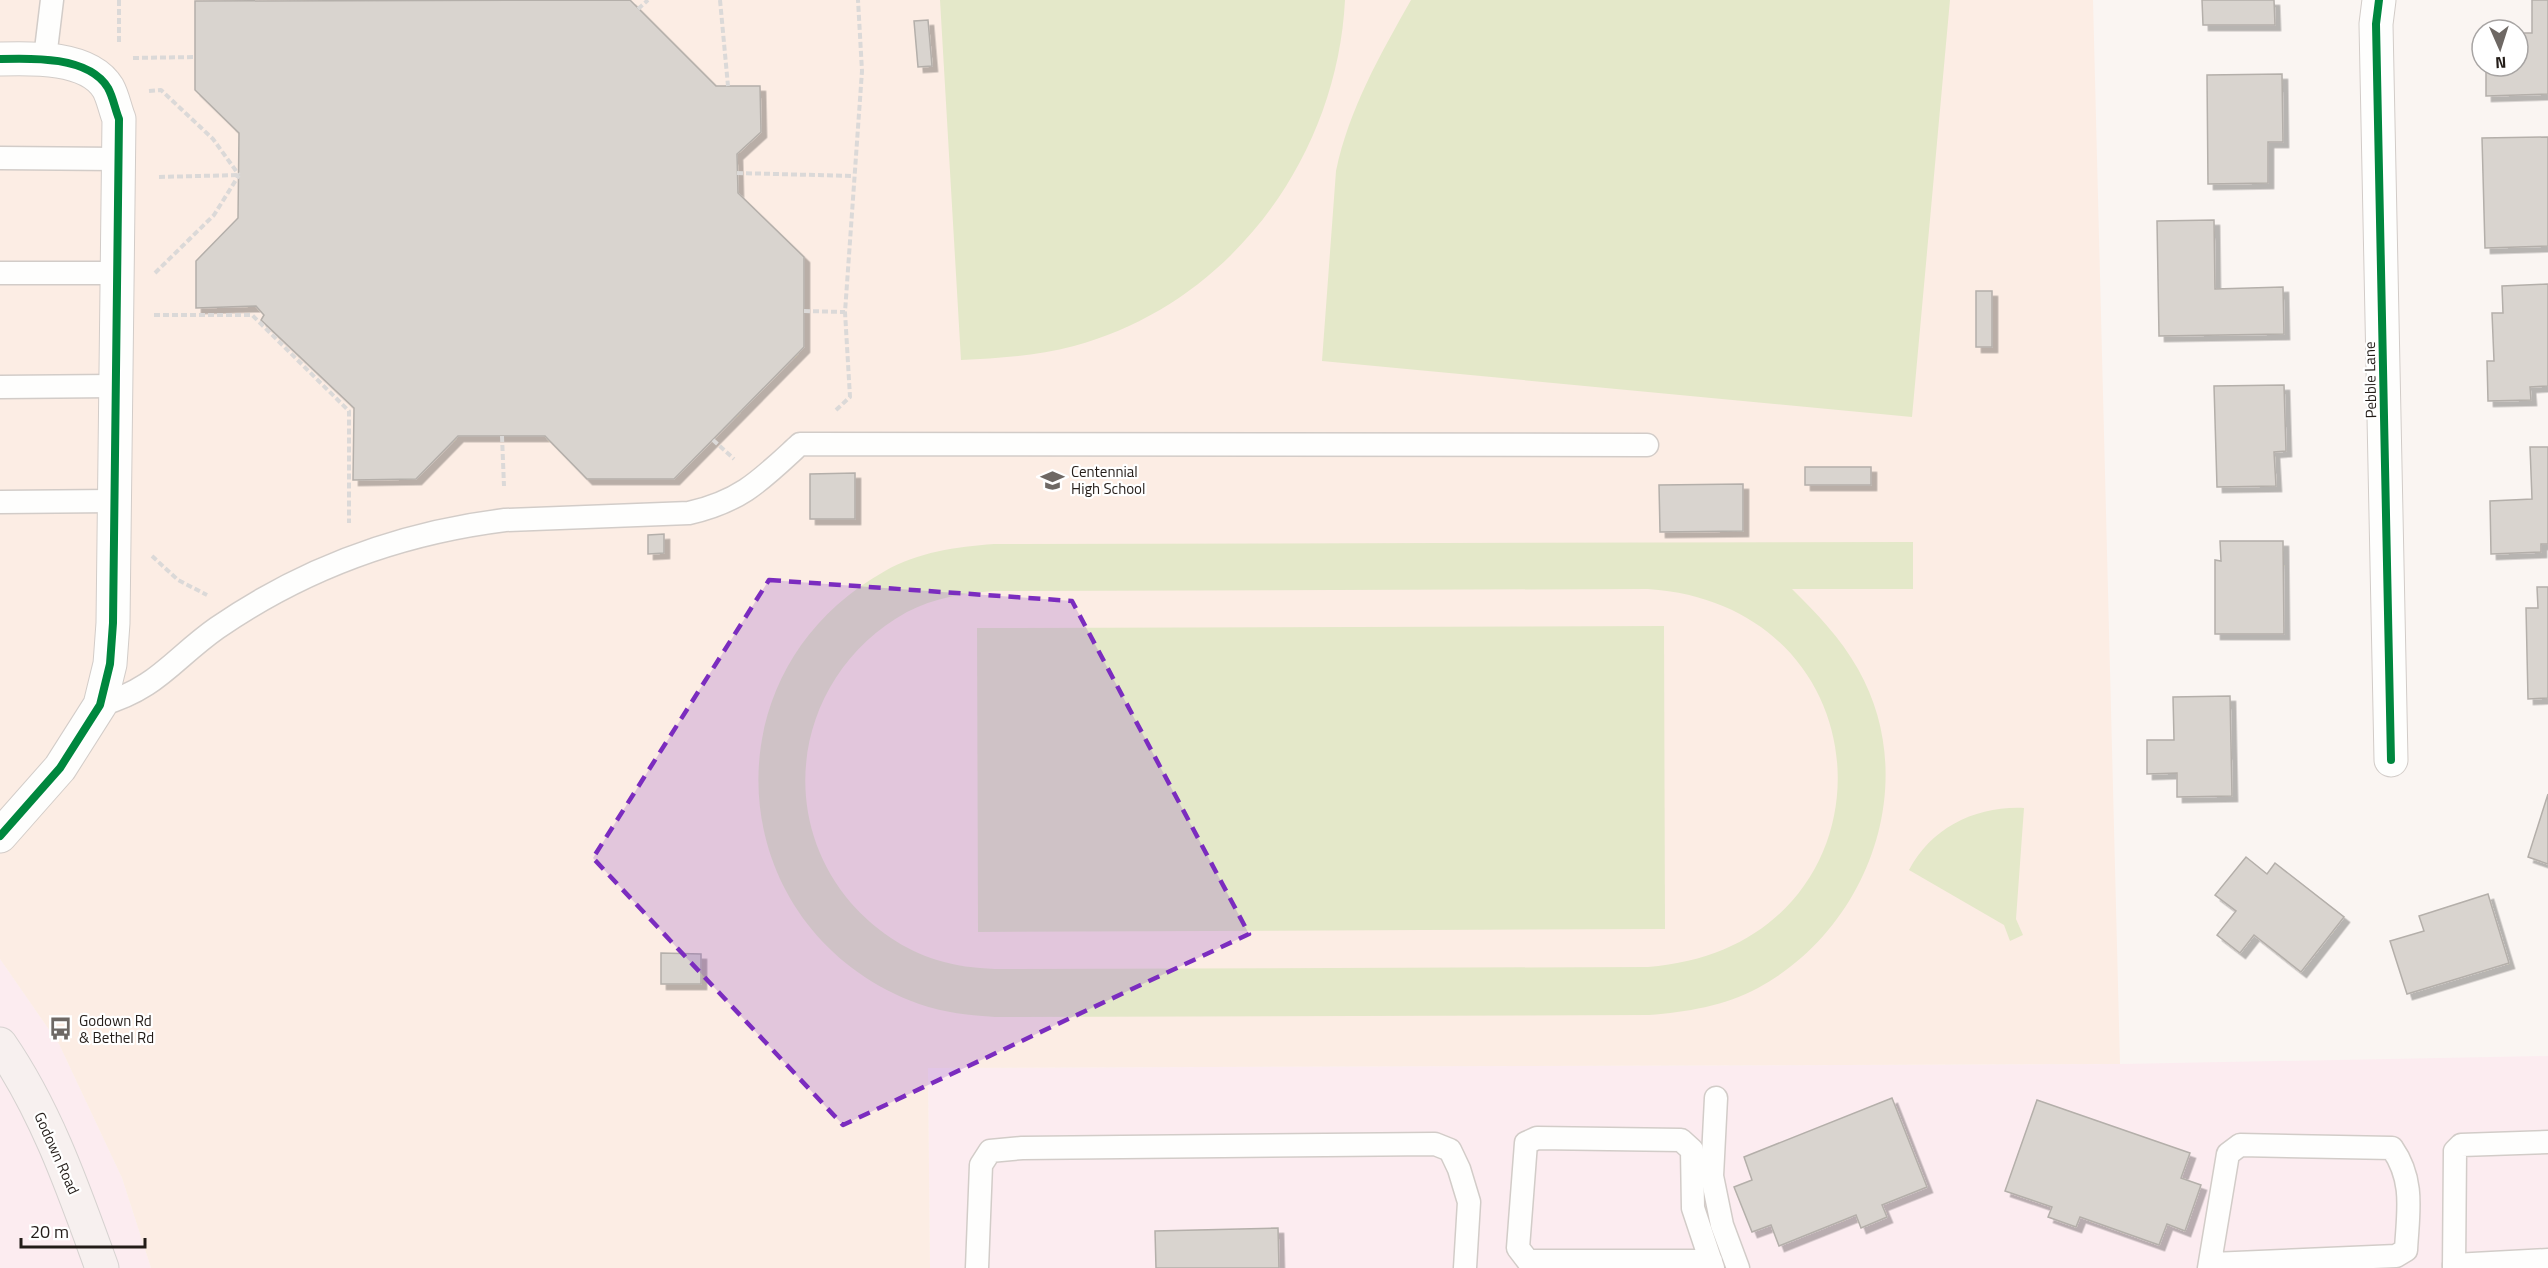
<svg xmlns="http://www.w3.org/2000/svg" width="2548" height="1268" viewBox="0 0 2548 1268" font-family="'Titillium Web',sans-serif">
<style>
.commercial{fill:#fcecf0}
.built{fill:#fcede4}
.green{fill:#e4e8c9;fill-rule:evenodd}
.building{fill:#d9d4cf;stroke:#b4afaa;stroke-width:1.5;filter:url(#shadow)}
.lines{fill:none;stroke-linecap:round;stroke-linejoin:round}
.service-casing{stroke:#d2ccc8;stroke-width:25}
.minor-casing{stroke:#d2ccc8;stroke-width:35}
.primary-casing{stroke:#d6d2d0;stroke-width:35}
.path{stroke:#dbd9d8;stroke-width:4;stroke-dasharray:6 3;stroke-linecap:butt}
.service{stroke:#fefefd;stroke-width:22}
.minor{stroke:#fefefd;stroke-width:33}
.primary{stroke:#f7f0ef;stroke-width:33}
.cycleway-casing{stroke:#fff;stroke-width:11}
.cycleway{stroke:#00873e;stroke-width:8}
.marked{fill:#7b2cbf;fill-opacity:0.2;stroke:#7b2cbf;stroke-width:4.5;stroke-dasharray:12 8;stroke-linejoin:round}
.labels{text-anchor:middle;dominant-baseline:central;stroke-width:4.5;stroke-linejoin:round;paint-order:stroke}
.street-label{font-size:15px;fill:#231c18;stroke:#fff}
.poi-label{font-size:15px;fill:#231c18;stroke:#fff;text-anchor:start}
</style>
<defs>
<filter id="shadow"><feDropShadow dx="5.5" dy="5.5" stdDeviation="0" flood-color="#0004"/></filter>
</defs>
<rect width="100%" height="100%" fill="#faf5f2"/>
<!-- commercial -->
<g class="commercial">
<path d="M0,959L59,1044L122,1178L151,1268H0Z"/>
<path d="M2548,1056V1268H930L928,1068L2120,1064Z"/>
</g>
<!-- built -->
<path class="built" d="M0,0H2093L2120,1064L928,1068L930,1268H151L122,1178L59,1044L0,959Z"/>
<!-- green -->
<g class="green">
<path d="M940,0H1345C1337,158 1230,304 1074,346C1037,356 999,358 961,360Z"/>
<path d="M1411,0H1950L1912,417L1322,361L1336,171C1349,109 1380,55 1411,0Z"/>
<path d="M1913,542V589H1792C1817,614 1840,637 1858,669C1922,782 1869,928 1758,988C1724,1006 1687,1012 1649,1015L995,1017C970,1015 944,1013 919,1004C722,932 701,673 885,571C918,552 956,547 994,544ZM1648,589C1899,606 1903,948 1648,967L995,969C975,968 956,966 937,960C904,950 874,929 851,903C771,809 800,671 907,612C934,598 964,593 994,591Z"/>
<path d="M1664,626L1665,929L978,932L977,628Z"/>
<path d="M2024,808L2016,919L2023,935L2010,941L2004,925L1909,870C1932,827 1976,806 2024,808Z"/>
</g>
<!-- building -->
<g class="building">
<path d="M630,0L716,86H760L761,132L737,154L738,193L804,257V347L674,479H587L545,436H458L416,479L353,480L354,408L261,320L264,315L256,306L196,308V261L238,218L239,133L195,90V1Z"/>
<path d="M2202,0H2274L2275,25H2203Z"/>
<path d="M2532,0H2548V94L2486,96V66H2518V33H2532Z"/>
<path d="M928,20L932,66L918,67L914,21Z"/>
<path d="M2282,74L2283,142H2268V183L2208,184L2207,75Z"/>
<path d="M2548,137V246L2485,248L2482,138Z"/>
<path d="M2214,220L2215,289L2283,287L2284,334L2159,336L2157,221Z"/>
<path d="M2548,284V386L2530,387L2531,400L2488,401L2487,361H2494L2492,313H2503L2502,286Z"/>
<rect x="1976" y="291" width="16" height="56"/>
<path d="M2284,385L2286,451L2274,452L2276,486L2217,487L2214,386Z"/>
<path d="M2530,447H2548V544H2541V552L2491,554L2490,501L2532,499Z"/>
<rect x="1805" y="467" width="66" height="18"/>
<path d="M855,473V519H810V474Z"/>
<path d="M1743,484V531L1660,532L1659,485Z"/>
<path d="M664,534V553L648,554V535Z"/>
<path d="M2220,541H2283L2284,634H2215V560L2221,561Z"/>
<path d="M2537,587H2548V698L2528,699L2526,608H2538Z"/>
<path d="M2230,696L2232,796L2177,797V773L2147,774V740H2174L2173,697Z"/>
<path d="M2548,794V864L2528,857Z"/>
<path d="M2246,857L2267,874L2275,863L2344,917L2301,972L2254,935L2240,953L2217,935L2236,911L2215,895Z"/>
<path d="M2488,894L2509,963L2407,994L2390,941L2424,931L2419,916Z"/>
<path d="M661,953L701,954V984H661Z"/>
<path d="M1892,1098L1927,1187L1882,1205L1887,1217L1861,1228L1856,1215L1779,1246L1771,1225L1752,1232L1734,1187L1752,1180L1744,1157Z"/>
<path d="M2037,1100L2190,1153L2181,1178L2201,1185L2185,1231L2167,1224L2159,1245L2080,1217L2076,1227L2048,1217L2052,1207L2005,1191Z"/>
<path d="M1278,1228L1279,1268H1156L1155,1231Z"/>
</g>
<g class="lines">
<defs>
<g id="service">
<path d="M45,58L52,0"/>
<path d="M0,158L118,159"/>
<path d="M0,273H117"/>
<path d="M0,387L115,386"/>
<path d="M0,502L114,501"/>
<path d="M100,705C157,689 173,659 217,628C304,568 401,533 505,520L689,513C742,501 762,479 800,444L1647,445"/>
<path d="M1716,1098L1712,1176L1722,1225L1738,1268"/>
<path d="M1711,1261H1528L1518,1248L1526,1143L1537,1138L1681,1140L1692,1150L1693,1208L1713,1268"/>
<path d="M2454,1265L2548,1260"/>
<path d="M977,1268L981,1165L990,1151L1022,1148L1435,1144L1450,1150L1459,1169L1469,1202L1465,1268"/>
<path d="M2209,1268L2228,1154L2240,1145L2392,1148C2415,1181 2408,1212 2406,1250L2396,1256L2212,1264"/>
<path d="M2454,1268L2455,1151L2461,1145L2548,1142"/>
</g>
<g id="minor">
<path d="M2379,0L2376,24L2391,760"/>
<path d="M0,59C31,58 89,56 108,88C113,97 115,109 119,119L113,623L110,664L100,705L60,768L0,836"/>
</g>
<path id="primary" d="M0,1044C47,1112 74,1191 102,1268"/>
</defs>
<!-- service casing -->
<use href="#service" class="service-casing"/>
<!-- minor casing -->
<use href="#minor" class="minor-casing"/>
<!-- primary casing -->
<use href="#primary" class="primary-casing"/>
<!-- path -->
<g class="path">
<path d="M119,0V44"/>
<path d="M720,0L728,86"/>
<path d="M638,9L648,0"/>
<path d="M133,58L195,57"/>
<path d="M149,91L161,90L213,139L239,175"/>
<path d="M737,173L853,176"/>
<path d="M159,177L238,175"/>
<path d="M155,273L214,215L239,175"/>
<path d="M804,311L845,312"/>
<path d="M154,315H252L349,411V523"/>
<path d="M836,410L850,397L845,312L862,71L858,0"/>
<path d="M502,436L504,486"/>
<path d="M713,440L734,459"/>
<path d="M152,556L178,580L207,595"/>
</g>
<!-- service -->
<use href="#service" class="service"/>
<!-- minor -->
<use href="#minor" class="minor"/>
<!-- primary -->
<use href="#primary" class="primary"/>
<defs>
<g id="cycleway">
<path d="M2379,0L2376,24L2391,760"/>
<path d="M0,59C31,58 89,56 108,88C113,97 115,109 119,119L113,623L110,664L100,705L60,768L0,836"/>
</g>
</defs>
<!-- cycleway casing -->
<use href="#cycleway" class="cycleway-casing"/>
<!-- cycleway -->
<use href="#cycleway" class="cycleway"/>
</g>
<!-- marked area -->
<path class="marked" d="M769,580L1072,601L1249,934L843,1125L593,858Z"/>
<!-- icons -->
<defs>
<symbol id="school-bare" viewBox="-9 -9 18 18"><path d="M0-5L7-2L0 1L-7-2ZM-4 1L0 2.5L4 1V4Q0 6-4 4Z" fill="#6e6864" stroke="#fff" stroke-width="2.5" paint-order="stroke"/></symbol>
<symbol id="bus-bare" viewBox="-9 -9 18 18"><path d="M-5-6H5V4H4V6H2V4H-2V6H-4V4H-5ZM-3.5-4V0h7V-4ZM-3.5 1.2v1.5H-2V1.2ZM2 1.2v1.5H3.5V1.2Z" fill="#6e6864" stroke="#fff" stroke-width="2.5" paint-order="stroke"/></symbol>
</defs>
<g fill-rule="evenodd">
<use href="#school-bare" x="1036" y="464" width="33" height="33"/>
<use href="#bus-bare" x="44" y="1012" width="33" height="33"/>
</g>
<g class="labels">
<!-- street labels -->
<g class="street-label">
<text transform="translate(2370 380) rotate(-91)">Pebble Lane</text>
<text transform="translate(57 1153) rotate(66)">Godown Road</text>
</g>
<!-- poi labels -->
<g class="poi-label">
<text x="1071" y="471">Centennial<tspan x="1071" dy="17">High School</tspan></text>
<text x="79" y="1020">Godown Rd<tspan x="79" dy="17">&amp; Bethel Rd</tspan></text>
</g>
</g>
<!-- north arrow -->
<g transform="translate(2500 48) rotate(177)"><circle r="28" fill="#ffffff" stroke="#a7a4a3" stroke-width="1.5"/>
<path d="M0-4.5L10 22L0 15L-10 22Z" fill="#6e6864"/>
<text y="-9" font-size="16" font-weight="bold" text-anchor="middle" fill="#231c18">N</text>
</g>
<!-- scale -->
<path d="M21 1238v9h124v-9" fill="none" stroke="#231c18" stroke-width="3"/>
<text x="30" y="1238" font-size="18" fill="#231c18" stroke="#ffffff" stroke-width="4.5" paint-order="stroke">20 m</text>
</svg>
